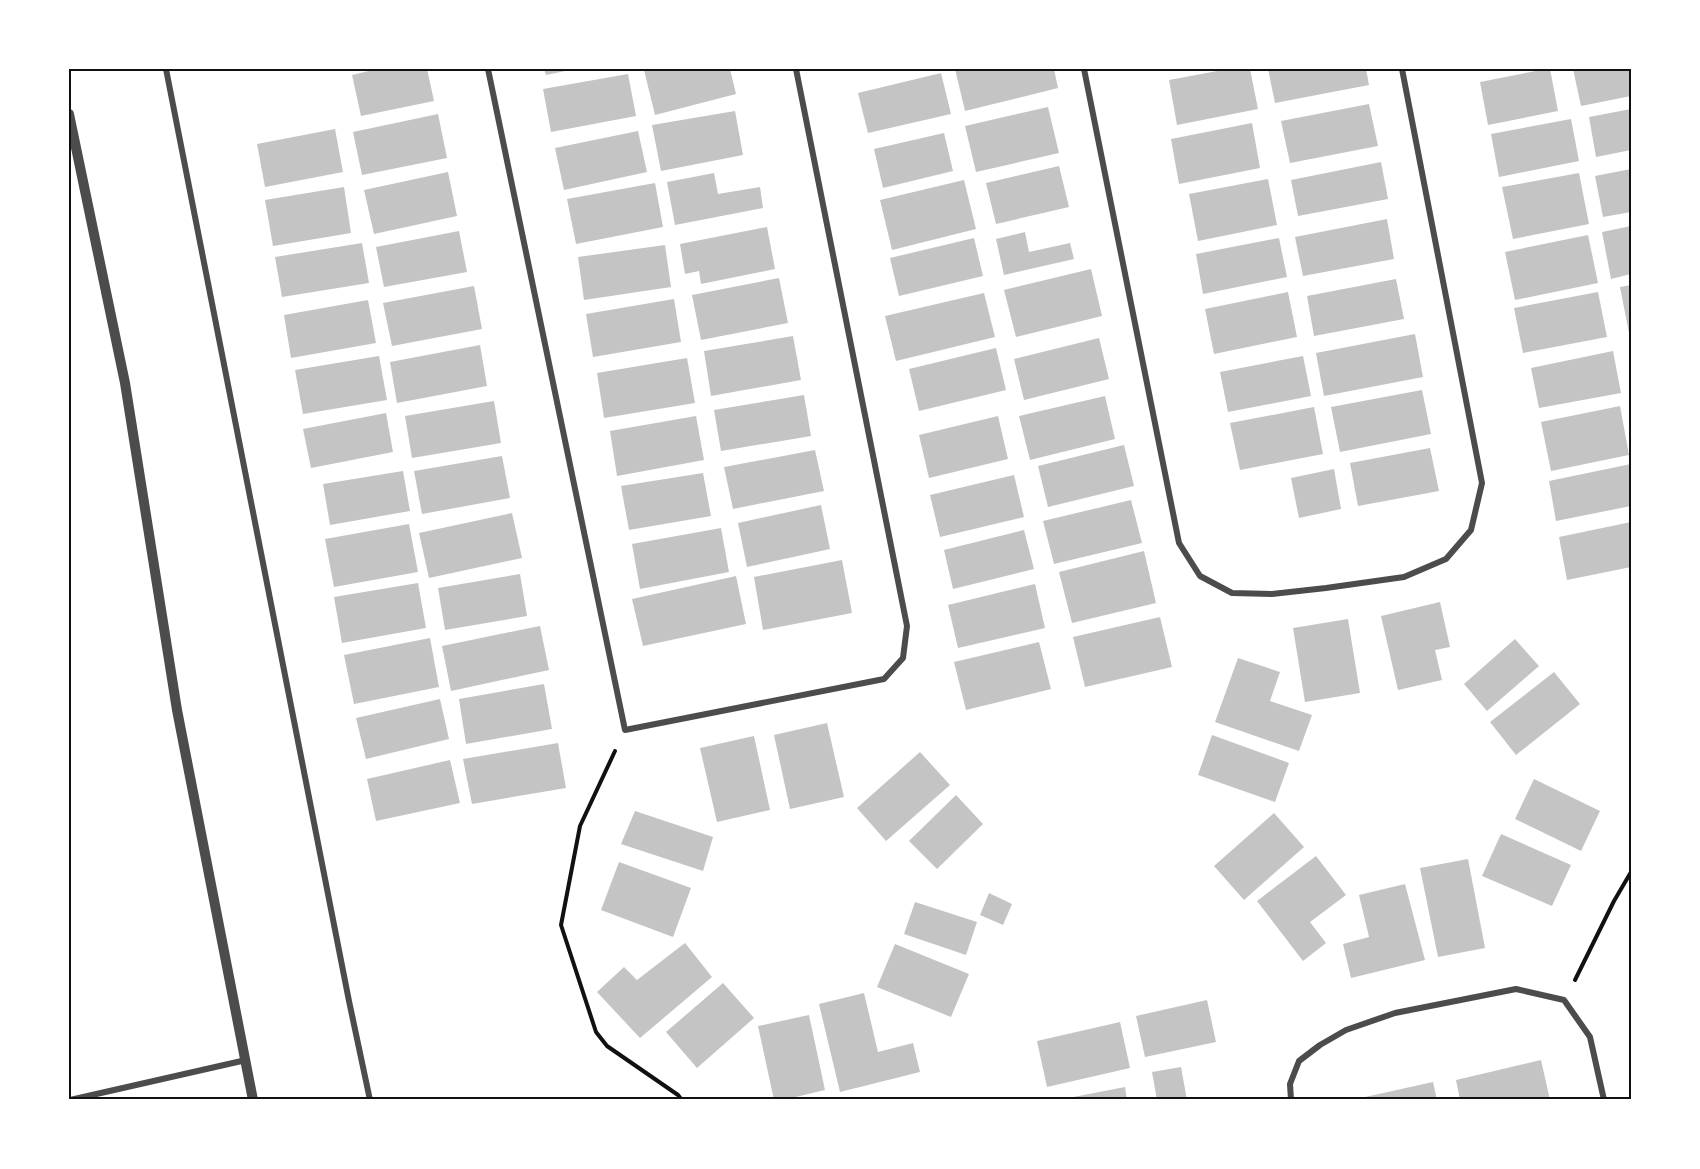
<svg xmlns="http://www.w3.org/2000/svg" width="1700" height="1169" viewBox="0 0 1700 1169" font-family="Poppins,sans-serif">
<style>
.building{fill:#c4c4c4}
.lines{fill:none;stroke-linecap:round;stroke-linejoin:round}
.path{stroke:#111;stroke-width:4}
.minor{stroke:#4c4c4c;stroke-width:6}
.tertiary{stroke:#4c4c4c;stroke-width:10}
.neatline{fill:none;stroke:#111;stroke-width:2}
</style>
<rect width="100%" height="100%" fill="#fff"/>
<!-- building -->
<g class="building">
<path d="M377,69H427L434,101L361,116L352,75Z"/>
<path d="M544,69H570V70L546,75Z"/>
<path d="M650,69H730L736,94L655,115L644,70Z"/>
<path d="M955,69H1054L1058,88L965,111Z"/>
<path d="M1228,69H1250L1258,109L1177,125L1169,80Z"/>
<path d="M1268,69H1366L1369,85L1275,103Z"/>
<path d="M1546,69H1550L1558,111L1488,125L1480,82Z"/>
<path d="M1573,69H1631V96L1581,106Z"/>
<path d="M941,73L951,114L868,133L858,93Z"/>
<path d="M628,74L636,116L551,132L543,89Z"/>
<path d="M1369,104L1378,146L1290,163L1281,121Z"/>
<path d="M1048,107L1059,153L976,172L965,126Z"/>
<path d="M1631,109V150L1596,157L1589,117Z"/>
<path d="M735,111L743,155L661,171L652,125Z"/>
<path d="M438,114L447,158L362,175L353,132Z"/>
<path d="M1571,119L1579,161L1499,177L1491,134Z"/>
<path d="M1252,123L1260,168L1179,184L1171,139Z"/>
<path d="M335,129L343,172L265,187L257,144Z"/>
<path d="M638,131L647,172L564,190L555,148Z"/>
<path d="M944,133L953,171L883,188L874,149Z"/>
<path d="M1381,162L1388,199L1298,216L1291,180Z"/>
<path d="M1059,166L1069,207L996,224L986,183Z"/>
<path d="M1631,169V212L1603,217L1595,176Z"/>
<path d="M448,172L457,216L374,234L364,190Z"/>
<path d="M714,173L718,194L760,187L763,208L675,225L667,182Z"/>
<path d="M1579,173L1589,224L1513,239L1502,187Z"/>
<path d="M1268,179L1277,225L1198,241L1189,194Z"/>
<path d="M964,180L976,229L892,250L880,200Z"/>
<path d="M655,183L663,227L576,244L567,199Z"/>
<path d="M344,187L351,233L273,246L265,200Z"/>
<path d="M1387,219L1394,259L1303,276L1295,237Z"/>
<path d="M1631,226V274L1611,279L1602,232Z"/>
<path d="M767,227L775,269L701,284L699,271L685,274L680,244Z"/>
<path d="M459,231L467,272L384,287L376,247Z"/>
<path d="M1025,232L1029,252L1070,243L1074,259L1004,275L996,239Z"/>
<path d="M1588,235L1598,283L1515,300L1505,252Z"/>
<path d="M974,238L983,276L899,296L890,258Z"/>
<path d="M1279,238L1287,277L1203,294L1196,254Z"/>
<path d="M362,243L369,283L282,297L275,257Z"/>
<path d="M665,245L671,287L584,300L578,257Z"/>
<path d="M1091,269L1102,316L1016,337L1004,290Z"/>
<path d="M779,278L788,323L701,340L692,295Z"/>
<path d="M1396,279L1404,319L1314,336L1307,296Z"/>
<path d="M1631,285V332L1629,333L1620,287Z"/>
<path d="M474,286L482,329L392,346L383,303Z"/>
<path d="M1288,292L1297,337L1214,354L1205,309Z"/>
<path d="M1598,292L1607,337L1523,353L1514,308Z"/>
<path d="M984,293L995,337L896,361L885,316Z"/>
<path d="M674,299L681,342L593,357L586,314Z"/>
<path d="M368,300L376,343L291,358L284,315Z"/>
<path d="M1415,334L1423,377L1324,396L1316,353Z"/>
<path d="M793,336L801,380L711,396L704,351Z"/>
<path d="M1099,338L1109,379L1024,400L1014,359Z"/>
<path d="M480,345L487,386L397,403L390,362Z"/>
<path d="M996,348L1006,390L919,411L909,369Z"/>
<path d="M1613,351L1621,393L1539,408L1531,368Z"/>
<path d="M379,356L387,400L303,414L295,370Z"/>
<path d="M1303,356L1311,396L1228,412L1220,372Z"/>
<path d="M687,358L695,403L604,418L597,373Z"/>
<path d="M1422,390L1431,434L1340,452L1331,407Z"/>
<path d="M804,395L811,436L721,451L714,410Z"/>
<path d="M1105,396L1115,439L1030,460L1019,416Z"/>
<path d="M494,401L501,443L412,458L405,416Z"/>
<path d="M1620,406L1629,455L1551,471L1541,422Z"/>
<path d="M1314,407L1323,454L1240,470L1230,423Z"/>
<path d="M386,413L393,452L311,468L303,429Z"/>
<path d="M696,416L704,460L617,476L610,431Z"/>
<path d="M998,416L1008,459L929,478L919,435Z"/>
<path d="M1124,445L1134,486L1048,507L1038,466Z"/>
<path d="M1430,448L1439,491L1358,506L1350,463Z"/>
<path d="M815,450L824,491L733,509L724,467Z"/>
<path d="M502,456L510,498L422,514L414,471Z"/>
<path d="M1631,464V506L1556,521L1549,481Z"/>
<path d="M1334,469L1341,509L1299,518L1291,478Z"/>
<path d="M403,471L410,511L330,525L323,484Z"/>
<path d="M703,473L711,516L629,530L621,486Z"/>
<path d="M1014,475L1024,517L940,537L930,495Z"/>
<path d="M1131,500L1142,543L1054,564L1043,521Z"/>
<path d="M821,505L830,549L747,567L738,523Z"/>
<path d="M512,513L522,558L429,578L419,533Z"/>
<path d="M1631,522V567L1567,580L1559,537Z"/>
<path d="M409,524L418,572L334,587L325,539Z"/>
<path d="M721,528L729,572L640,589L632,544Z"/>
<path d="M1024,530L1034,569L953,589L944,550Z"/>
<path d="M1144,551L1156,603L1072,623L1059,572Z"/>
<path d="M842,560L852,613L763,630L754,577Z"/>
<path d="M520,574L527,616L445,630L438,588Z"/>
<path d="M736,576L746,624L643,646L632,599Z"/>
<path d="M418,583L426,628L342,643L334,597Z"/>
<path d="M1035,584L1045,628L958,648L948,605Z"/>
<path d="M1440,602L1450,647L1435,650L1442,680L1398,690L1381,616Z"/>
<path d="M1160,617L1172,667L1085,687L1073,637Z"/>
<path d="M1348,619L1360,693L1305,702L1293,628Z"/>
<path d="M540,626L549,670L451,691L442,646Z"/>
<path d="M430,638L439,687L354,704L344,655Z"/>
<path d="M1515,639L1539,666L1487,711L1464,684Z"/>
<path d="M1039,642L1051,689L966,710L954,662Z"/>
<path d="M1238,658L1280,672L1270,701L1312,715L1299,751L1215,722Z"/>
<path d="M1554,672L1580,704L1516,755L1490,722Z"/>
<path d="M544,684L552,729L466,744L459,699Z"/>
<path d="M440,699L449,739L366,759L356,718Z"/>
<path d="M827,723L844,797L790,809L774,735Z"/>
<path d="M1212,735L1289,763L1275,802L1198,775Z"/>
<path d="M754,736L770,810L717,822L700,748Z"/>
<path d="M558,743L566,788L472,804L463,759Z"/>
<path d="M920,752L950,785L886,841L857,808Z"/>
<path d="M450,760L460,803L376,821L367,779Z"/>
<path d="M1534,779L1600,811L1581,851L1515,819Z"/>
<path d="M956,795L983,824L937,869L909,841Z"/>
<path d="M635,811L713,837L703,871L621,844Z"/>
<path d="M1274,813L1304,847L1244,900L1214,866Z"/>
<path d="M1501,834L1571,865L1552,906L1482,876Z"/>
<path d="M1316,856L1346,895L1310,922L1326,943L1303,961L1257,901Z"/>
<path d="M1468,859L1485,948L1438,957L1420,868Z"/>
<path d="M619,862L691,888L673,937L601,910Z"/>
<path d="M1405,884L1425,960L1351,978L1343,944L1369,937L1359,895Z"/>
<path d="M989,893L1012,904L1003,925L980,915Z"/>
<path d="M915,902L977,922L966,955L904,934Z"/>
<path d="M685,943L712,977L640,1038L597,992L624,967L637,980Z"/>
<path d="M895,944L969,974L951,1017L877,987Z"/>
<path d="M723,983L754,1018L697,1068L666,1032Z"/>
<path d="M864,993L878,1052L913,1043L920,1072L840,1092L819,1004Z"/>
<path d="M1207,1000L1216,1042L1145,1057L1136,1016Z"/>
<path d="M809,1015L825,1090L783,1100H774L758,1026Z"/>
<path d="M1120,1022L1130,1068L1047,1087L1037,1041Z"/>
<path d="M1541,1060L1550,1100H1460L1456,1080Z"/>
<path d="M1181,1067L1187,1100H1157L1152,1072Z"/>
<path d="M1433,1082L1437,1100H1356V1099Z"/>
<path d="M1125,1087L1127,1100H1063V1099Z"/>
</g>
<g class="lines">
<!-- path -->
<g class="path">
<path d="M615,751L580,826L561,925L596,1032L607,1046L678,1095L682,1100"/>
<path d="M1575,980L1614,901L1631,872"/>
</g>
<!-- minor -->
<g class="minor">
<path d="M166,69L349,1001L370,1100"/>
<path d="M488,69L625,730L884,679L903,658L907,626L796,69"/>
<path d="M1084,69L1179,543L1200,576L1232,593L1272,594L1326,588L1404,577L1446,559L1471,530L1482,483L1402,69"/>
<path d="M70,1100L246,1060"/>
<path d="M926,1100H941"/>
<path d="M1291,1100L1290,1084L1299,1061L1320,1045L1346,1030L1395,1013L1516,989L1564,1000L1590,1037L1604,1100"/>
</g>
<!-- tertiary -->
<path class="tertiary" d="M69,114L125,383L177,710L253,1100"/>
</g>
<!-- border -->
<rect width="1700" height="1169" fill="none" stroke="#ffffff" stroke-width="141"/>
<rect x="70" y="70" width="1560" height="1028" class="neatline"/>
</svg>
